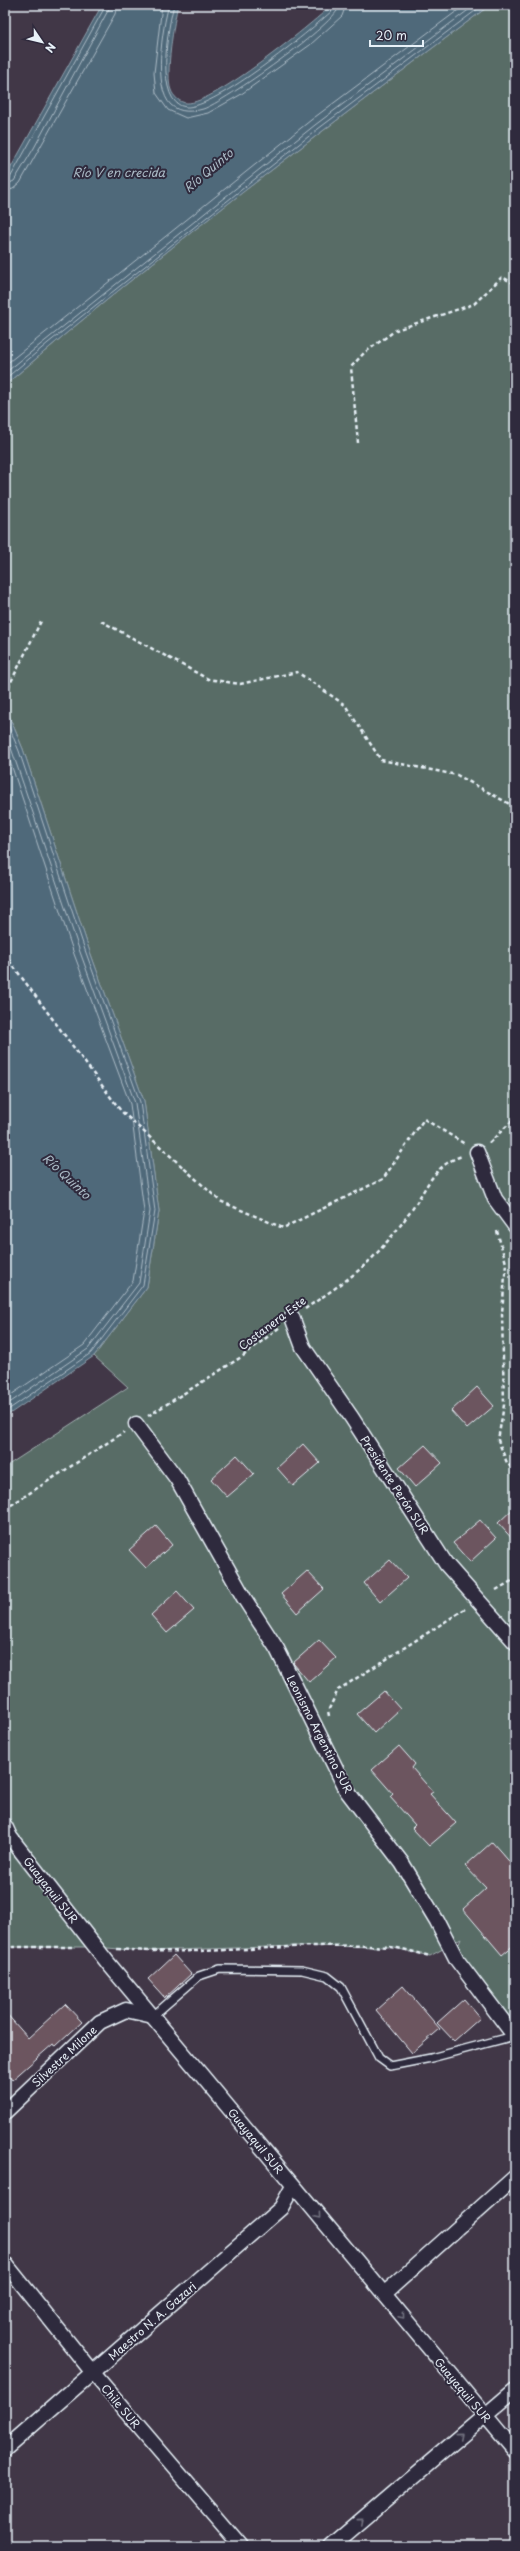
<svg xmlns="http://www.w3.org/2000/svg" width="520" height="2551" viewBox="0 0 520 2551" font-family="'Playpen Sans',sans-serif">
<style>
.green{fill:#586c66;stroke:#a0aeaf}
.water{fill:#50697a;stroke:#8d9fac}
.lines{fill:none;stroke-linecap:round;stroke-linejoin:round}
.shore{stroke:#abbbc6;stroke-width:1}
.building{fill:#6c545f;stroke:#e8f1f8}
.lane-casing{stroke:#e8f1f8;stroke-width:10}
.street-casing{stroke:#e8f1f8;stroke-width:17}
.path{stroke:#e8f1f8;stroke-width:2.5;stroke-dasharray:4 3;stroke-linecap:butt}
.lane{stroke:#2f2a3d;stroke-width:7}
.street{stroke:#2f2a3d;stroke-width:14}
.oneway{stroke:#70707e}
.labels{text-anchor:middle;dominant-baseline:central;stroke-width:4;stroke-linejoin:round;paint-order:stroke}
.street-label{font-size:11px;fill:#e8f1f8;stroke:#2f2a3d}
.water-label{font-size:12px;font-style:italic;fill:#abbbc6;stroke:#2f2a3d}
</style>
<rect width="100%" height="100%" fill="#413747"/>
<filter id="ink" filterUnits="userSpaceOnUse"><feTurbulence type="fractalNoise" baseFrequency=".025" numOctaves="2"/><feDisplacementMap in="SourceGraphic" scale="8" xChannelSelector="R" yChannelSelector="G"/><feConvolveMatrix kernelMatrix="1 2 1 2 8 2 1 2 1" color-interpolation-filters="sRGB"/></filter>
<g filter="url(#ink)">
<!-- green -->
<path class="green" d="M490,5H515V2018L500,2016L455,1953L461,1939L430,1956L390,1947L297,1946L144,1951L95,1947H5V1467L128,1387L94,1356L147,1287L159,1211L144,1101L89,949L23,749L5,706V385C161,251 326,128 490,5Z"/>
<!-- water -->
<g class="water">
<path d="M102,5H178C174,20 165,76 171,90C173,96 180,103 187,103C214,104 309,26 332,5H490C326,128 161,251 5,385V178Z"/>
<path d="M5,706L23,749L89,949L144,1101L159,1211L147,1287L94,1356L5,1417Z"/>
</g>
<g class="lines">
<!-- shore -->
<g class="shore">
<path d="M162,5L154,73L156,93L168,110L186,118L208,113L240,95L310,45L342,16L346,5"/>
<path d="M169,5C162,28 153,88 171,105C180,113 192,112 203,109C223,103 339,22 340,5"/>
<path d="M174,5C168,25 154,104 186,107C215,109 310,31 333,10L335,5"/>
<path d="M5,180L10,178L106,5"/>
<path d="M5,185L14,181L34,148L111,5"/>
<path d="M5,191L13,189L20,183L115,14L117,5"/>
<path d="M5,365L311,120L465,5"/>
<path d="M5,373L315,125L475,5"/>
<path d="M5,379L48,343L318,129L483,5"/>
<path d="M5,717L19,751L85,950L140,1102L155,1211L143,1285L91,1353L5,1412"/>
<path d="M5,730L80,952L135,1103L150,1211L139,1283L88,1349L5,1406"/>
<path d="M5,746L74,954L130,1104L144,1211L133,1281L84,1345L5,1399"/>
</g>
</g>
<!-- building -->
<g class="building">
<path d="M477,1387L494,1406L467,1429L451,1411Z"/>
<path d="M303,1444L320,1463L293,1486L277,1468Z"/>
<path d="M425,1445L442,1463L415,1487L399,1468Z"/>
<path d="M237,1455L254,1474L227,1497L211,1479Z"/>
<path d="M515,1507V1542L498,1523Z"/>
<path d="M480,1520L496,1538L470,1562L453,1543Z"/>
<path d="M156,1526L172,1545L146,1568L129,1550Z"/>
<path d="M390,1560L407,1578L380,1602L364,1583Z"/>
<path d="M307,1571L324,1589L297,1613L281,1594Z"/>
<path d="M177,1591L194,1610L167,1633L151,1615Z"/>
<path d="M319,1640L336,1658L309,1682L293,1663Z"/>
<path d="M384,1691L400,1709L374,1733L357,1714Z"/>
<path d="M399,1746L415,1764L412,1768L433,1792L430,1794L456,1823L429,1846L412,1828L415,1825L390,1797L393,1794L372,1770Z"/>
<path d="M492,1842L515,1868V1944L502,1955L463,1909L486,1888L465,1866Z"/>
<path d="M174,1955L191,1974L165,1998L148,1979Z"/>
<path d="M403,1986L440,2029L412,2053L376,2010Z"/>
<path d="M464,1999L480,2018L454,2041L437,2023Z"/>
<path d="M65,2004L82,2022L56,2046L53,2044L12,2080L5,2072V2012L28,2038Z"/>
</g>
<g class="lines">
<defs>
<path id="lane" d="M153,2016L199,1976L220,1969L302,1970L327,1976L341,1987L379,2058L390,2066L431,2058L514,2036"/>
<g id="street">
<path d="M477,1152L495,1199L515,1226"/>
<path d="M292,1317L303,1347L352,1418L446,1564L515,1642"/>
<path d="M136,1424L177,1479L244,1598L277,1649L347,1791L402,1863L437,1921L457,1960L515,2037"/>
<path d="M5,1826L10,1837L108,1963L515,2451"/>
<path d="M5,2112L100,2022L126,2010L153,2016"/>
<path d="M5,2263L93,2373L241,2546"/>
<path d="M384,2294L515,2177"/>
<path d="M5,2449L281,2208L293,2186"/>
<path d="M332,2546L515,2390"/>
</g>
</defs>
<!-- lane casing -->
<use href="#lane" class="lane-casing"/>
<!-- street casing -->
<use href="#street" class="street-casing"/>
<!-- path -->
<g class="path">
<path d="M358,443L351,367L364,353L396,330L474,304L502,277L515,284"/>
<path d="M101,621L208,679L240,684L297,672L345,705L381,760L457,775L515,807"/>
<path d="M5,694L42,619"/>
<path d="M5,955L121,1111L220,1201L283,1228L383,1179L424,1119L465,1144"/>
<path d="M489,1143L515,1118"/>
<path d="M513,1184L515,1182"/>
<path d="M497,1231L506,1263L502,1313L504,1405L498,1440L507,1463L515,1471"/>
<path d="M305,1309C329,1292 357,1275 377,1253C388,1241 399,1228 408,1215C425,1193 432,1165 462,1156"/>
<path d="M148,1416L243,1356L280,1327"/>
<path d="M5,1509L124,1432"/>
<path d="M496,1590L515,1579"/>
<path d="M329,1716L328,1711L338,1690L465,1609"/>
<path d="M5,1947H74"/>
<path d="M117,1949C207,1957 298,1941 389,1947C402,1948 417,1953 430,1956"/>
</g>
<!-- lane -->
<use href="#lane" class="lane"/>
<!-- street -->
<use href="#street" class="street"/>
</g>
<!-- one-way arrows -->
<defs><path id="oneway-chevron" d="M-2-3.5L2.5 0L-2 3.5" fill="none" stroke-width="1.6" stroke-linecap="round" stroke-linejoin="round"/></defs>
<g class="oneway">
<use href="#oneway-chevron" transform="translate(318 2216) rotate(50)"/>
<use href="#oneway-chevron" transform="translate(402 2316) rotate(50)"/>
<use href="#oneway-chevron" transform="translate(460 2436) rotate(-40)"/>
<use href="#oneway-chevron" transform="translate(361 2521) rotate(-40)"/>
</g>
</g>
<g class="labels">
<!-- street labels -->
<g class="street-label">
<text transform="translate(272 1323) rotate(-37)">Costanera Este</text>
<text transform="translate(395 1485) rotate(57)">Presidente Perón SUR</text>
<text transform="translate(320 1734) rotate(63)">Leonismo Argentino SUR</text>
<text transform="translate(51 1890) rotate(52)">Guayaquil SUR</text>
<text transform="translate(64 2056) rotate(-43)">Silvestre Milone</text>
<text transform="translate(256 2141) rotate(51)">Guayaquil SUR</text>
<text transform="translate(152 2321) rotate(-41)">Maestro N. A. Gazari</text>
<text transform="translate(463 2390) rotate(50)">Guayaquil SUR</text>
<text transform="translate(121 2406) rotate(50)">Chile SUR</text>
</g>
<!-- water labels -->
<g class="water-label">
<text transform="translate(208 170) rotate(-40)">Río Quinto</text>
<text x="119" y="172">Río V en crecida</text>
<text transform="translate(67 1176) rotate(43)">Río Quinto</text>
</g>
</g>
<!-- margin -->
<rect width="520" height="2551" fill="none" stroke="#2f2a3d" stroke-width="20"/>
<rect x="10" y="10" width="500" height="2531" fill="none" stroke="#e8f1f8" stroke-width="1.5" filter="url(#ink)"/>
<!-- north arrow -->
<g transform="translate(42 42) rotate(125)" stroke="#2f2a3d" stroke-width="3" paint-order="stroke">
<path d="M0-3L7 15L0 10L-7 15Z" fill="#e8f1f8"/>
<text y="-6" font-size="11" font-weight="bold" text-anchor="middle" fill="#e8f1f8">N</text>
</g>
<!-- scale -->
<path d="M370 40v6h53v-6" fill="none" stroke="#e8f1f8" stroke-width="2"/>
<text x="376" y="40" font-size="12" fill="#e8f1f8" stroke="#2f2a3d" stroke-width="3" paint-order="stroke">20 m</text>
</svg>
